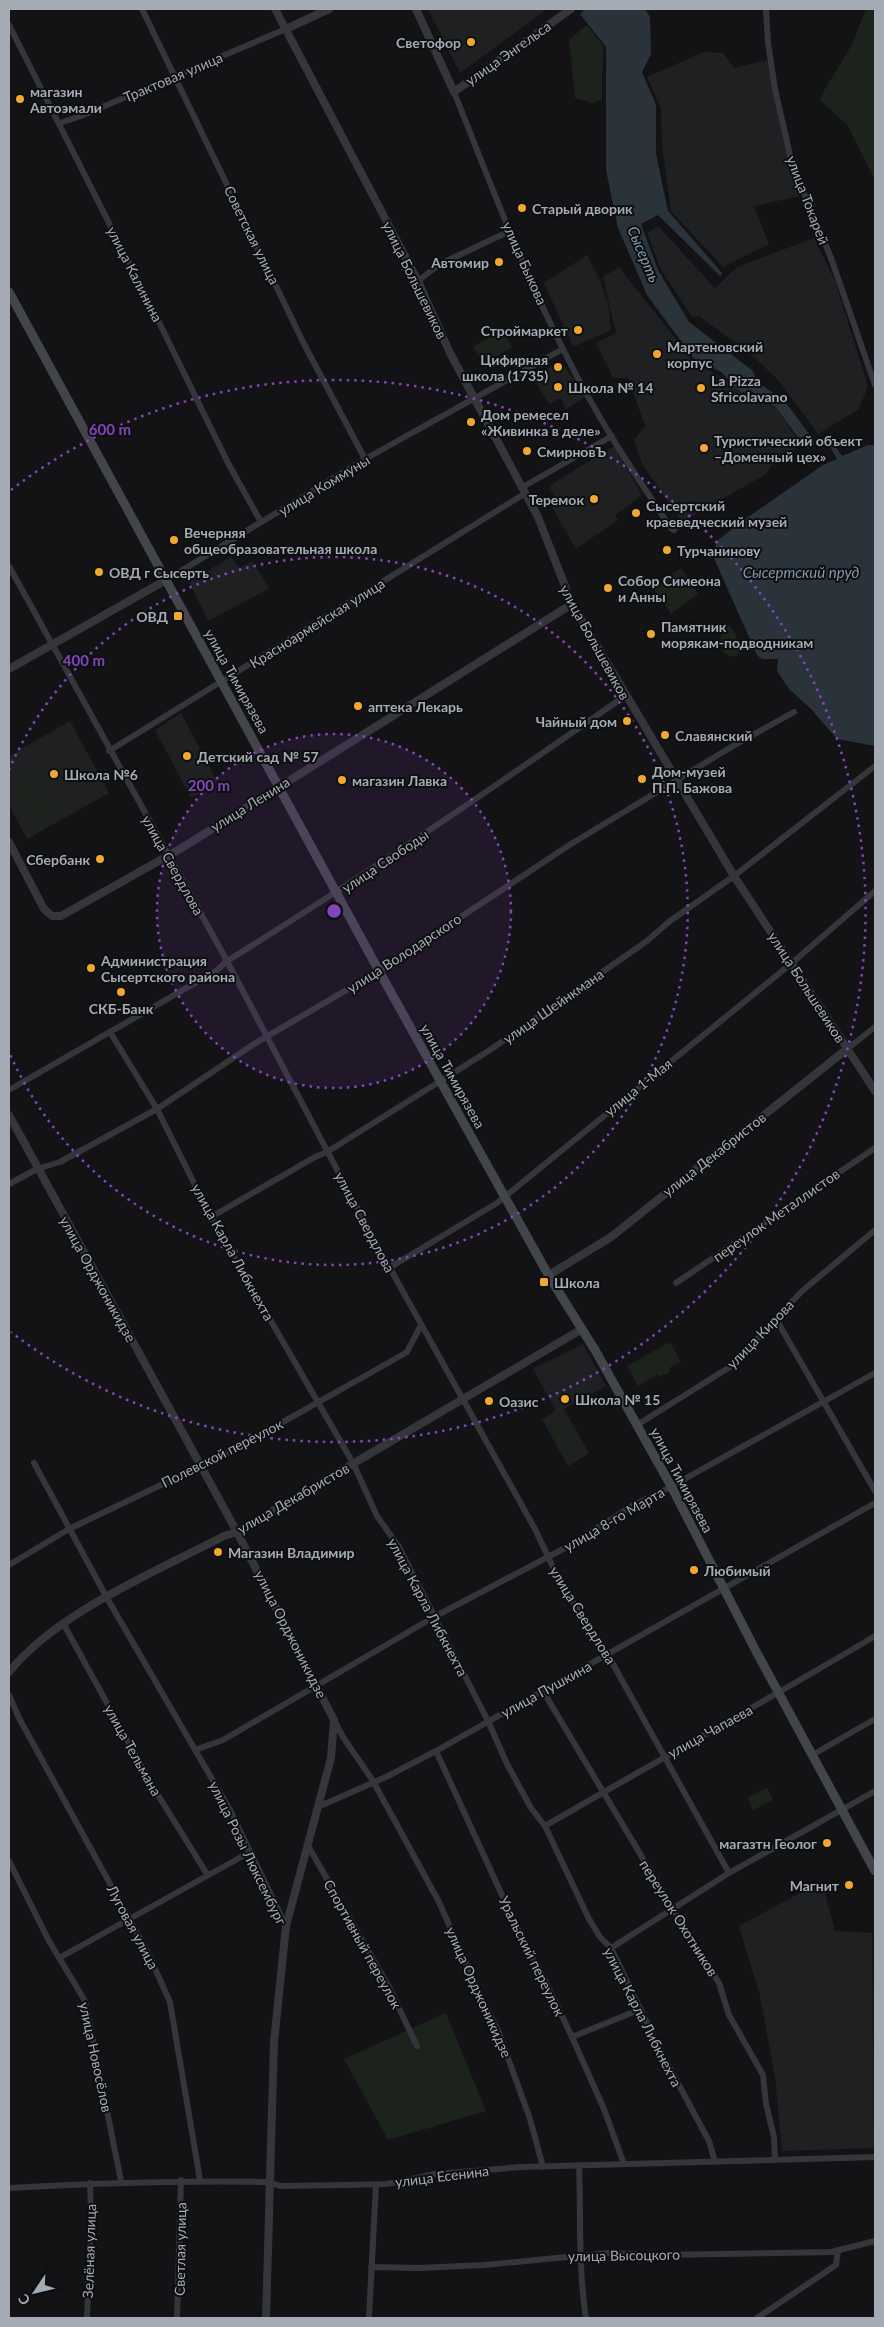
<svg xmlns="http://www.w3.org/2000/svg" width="884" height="2327" viewBox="0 0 884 2327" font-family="Lato,sans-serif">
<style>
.built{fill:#1f2022}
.green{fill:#1c231c}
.water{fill:#2a3339}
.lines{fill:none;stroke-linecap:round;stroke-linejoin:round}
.river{stroke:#2a3339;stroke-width:11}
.minor{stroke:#34363a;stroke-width:6}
.tertiary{stroke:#34363a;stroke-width:8}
.secondary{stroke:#42454a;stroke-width:9}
.ring{fill:none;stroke:#8345bd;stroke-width:2.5;stroke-dasharray:2.5 5}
.poi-dot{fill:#f1a730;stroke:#0e0f10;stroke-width:2}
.labels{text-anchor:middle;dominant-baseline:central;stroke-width:4;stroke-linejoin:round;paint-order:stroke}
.poi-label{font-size:14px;font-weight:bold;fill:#a5abb5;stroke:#0e0f10;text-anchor:start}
.street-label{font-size:14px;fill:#a5abb5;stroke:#0e0f10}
.water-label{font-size:15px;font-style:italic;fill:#7c9ab1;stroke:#0e0f10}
.centre{fill:#8345bd;stroke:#0e0f10;stroke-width:2.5}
.ring-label{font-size:15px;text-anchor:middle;font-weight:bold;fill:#8345bd;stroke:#0e0f10;stroke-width:4;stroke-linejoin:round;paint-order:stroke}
</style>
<rect width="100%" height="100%" fill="#131315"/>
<!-- built -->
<g class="built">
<path d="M428,9H547L460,73Z"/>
<path d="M704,52L723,53L735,68L767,60L800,196L754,206L769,244L723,267L671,211L662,145L661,109L647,77Z"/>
<path d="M658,226L715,288L737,267L814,238L835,281L868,386L859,409L818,434L778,380L754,357L699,316L692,317L661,270L647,233Z"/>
<path d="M587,255L599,278L608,303L611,330L573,347L544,283Z"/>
<path d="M619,267L693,361L777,409L801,445L770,467L766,474L682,522L642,464L634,440L645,426L628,378H613L596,343L616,333L603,277Z"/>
<path d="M561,361L585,397L566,409L560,398L549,404L532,376Z"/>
<path d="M614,446L642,495L615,515L618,520L576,549L549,502L555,497L549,486Z"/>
<path d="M231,557L240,568L252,561L270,588L208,621L189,582Z"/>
<path d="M181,713L218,783L191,798L155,730Z"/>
<path d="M70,721L109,793L27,839L9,805V756Z"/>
<path d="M583,1344L606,1386L564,1409L589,1453L568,1466L542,1419L556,1411L533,1369Z"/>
<path d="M822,1881L835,1931L872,1933L874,2148L782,2151L775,2077L760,1996L739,1926Z"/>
</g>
<!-- green -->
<g class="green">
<path d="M866,9H875V180L848,126L819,99L851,46Z"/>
<path d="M587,25L603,46L602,99L593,103L575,98L569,40Z"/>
<path d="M502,330L512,347L483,364L473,347Z"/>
<path d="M681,568L698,594L671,614L652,586Z"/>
<path d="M727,624L734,631L741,648L739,654L734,657C717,654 718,635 727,624Z"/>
<path d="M28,780L34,781L52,807L53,812L46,819L38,821L35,819L18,793L19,787Z"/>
<path d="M670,1342L681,1362L669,1368L671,1371L660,1377L658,1374L638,1386L627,1366Z"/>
<path d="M561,1419L574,1439L562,1447L549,1427Z"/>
<path d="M766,1788L768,1789L773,1800L753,1810L748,1798Z"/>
<path d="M446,2013L486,2111L388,2140L344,2059Z"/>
</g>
<!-- water -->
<g class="water">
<path d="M585,9H645L650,17L651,54L642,72L656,105V154L668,211L722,273L720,276L658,215L641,224L658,270L689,322L753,371L760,391L741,392L721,372L695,360L647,295L618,228L606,170V47L580,14Z"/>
<path d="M832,442L842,456L868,445H875V746L837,739L811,709L789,689L777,671L778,659H762L757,655L713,556L717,541L741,522L823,465L837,459L829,445Z"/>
</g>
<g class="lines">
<!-- river -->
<path class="river" d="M749,383L780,404L809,443"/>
<!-- minor -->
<g class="minor">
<path d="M142,9L304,344L365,459"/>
<path d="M766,9L768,43L775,89L792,164L831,258L875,385"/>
<path d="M9,25L157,318L228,463L261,522"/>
<path d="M454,92C489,179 522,269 565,353C595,414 633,472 671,528L674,530"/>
<path d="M60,123L81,116L286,29"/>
<path d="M418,281L440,264L510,231"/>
<path d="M521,488L612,436"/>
<path d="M9,566L227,961L371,1234L535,1529L561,1584L608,1655L729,1873"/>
<path d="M166,580L365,459L563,349"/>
<path d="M109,751L524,494"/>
<path d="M110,1032L157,1109L211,1217L353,1463L377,1516L399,1547L488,1721L507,1764L531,1808L545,1826L589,1919L600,1937L611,1948L658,2046L709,2141L715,2162"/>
<path d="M847,1049L875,1027"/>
<path d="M9,1090L216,971L227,961C363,877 494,787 625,696"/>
<path d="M9,1184L37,1169L60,1162L157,1109L254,1044L379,971L571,844L733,746L794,712"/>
<path d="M211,1217L315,1157L327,1152L490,1050L647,941L670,921L734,876L875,766"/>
<path d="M389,1268L497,1203L792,963L875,891"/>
<path d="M676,1283L875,1148"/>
<path d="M776,1319L875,1491"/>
<path d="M637,1425L733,1365L801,1292L875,1230"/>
<path d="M34,1463L107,1598L230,1810L286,1926"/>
<path d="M9,1565L69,1529L190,1471L201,1468L395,1359L407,1352L421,1325"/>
<path d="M63,1623L153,1787L207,1874"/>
<path d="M543,1691L673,1909L719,1983L729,2015L763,2075L766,2104L774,2137L775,2160"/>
<path d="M9,1695L19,1718L148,1953L170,2002L200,2180"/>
<path d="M334,1720L343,1737L373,1781L439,1902L480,1995L498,2030L530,2119L543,2167"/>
<path d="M195,1750L223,1740L434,1617L565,1548L632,1506L663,1491L875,1373"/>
<path d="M436,1751L524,1943L545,1980L572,2037L604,2109L624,2164"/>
<path d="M814,1754L875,1719"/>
<path d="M318,1807L388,1776L436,1751L875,1503"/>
<path d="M545,1826C655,1762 766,1701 875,1636"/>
<path d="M307,1844L389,1987L417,2046"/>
<path d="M9,1861L49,1941L85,2001L121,2181"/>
<path d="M611,1948L729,1873L875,1791"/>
<path d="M59,1958L250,1852"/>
<path d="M572,2037L641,2009"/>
<path d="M579,2165C581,2217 578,2267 586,2318"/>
<path d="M9,2188C96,2183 182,2180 269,2182L280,2186L345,2185L387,2184L435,2174L521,2167L875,2157"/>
<path d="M371,2267L419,2268L484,2265L608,2253L659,2255L831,2252L875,2241"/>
<path d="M87,2318L91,2211L90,2183"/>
<path d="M177,2318L181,2180"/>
<path d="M369,2318L376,2184"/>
<path d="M757,2318L836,2265L838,2251"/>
</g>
<!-- tertiary -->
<g class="tertiary">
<path d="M275,9L418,281L450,353L538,517L572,604L734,876L875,1091"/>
<path d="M416,9L454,92L571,9"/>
<path d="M286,29L329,9"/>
<path d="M9,669L166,580"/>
<path d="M9,842L44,909L52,916H61L180,849L572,604"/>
<path d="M9,1115L237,1532L334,1720L331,1758L286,1926L274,2042L266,2318"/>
<path d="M549,1275L611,1237L847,1049"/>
<path d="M9,1672C58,1612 155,1572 224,1536L237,1532L582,1329"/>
</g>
<!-- secondary -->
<path class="secondary" d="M9,292L379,971L550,1278L595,1350L671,1486L757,1653L875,1871"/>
</g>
<!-- distance rings -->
<circle cx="334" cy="911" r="177" fill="#8345bd" fill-opacity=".12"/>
<g class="ring">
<circle cx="334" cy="911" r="177"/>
<path d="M9 770A354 354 0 1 1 9 1052"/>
<path d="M11 490A531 531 0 1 1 11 1332"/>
</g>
<!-- markers -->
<g class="poi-dot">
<circle cx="471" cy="42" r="5"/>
<circle cx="20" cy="99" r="5"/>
<circle cx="522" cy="208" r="5"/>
<circle cx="499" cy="262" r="5"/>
<circle cx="578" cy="330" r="5"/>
<circle cx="657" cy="354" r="5"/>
<circle cx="558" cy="367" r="5"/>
<circle cx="558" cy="387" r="5"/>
<circle cx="701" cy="388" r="5"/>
<circle cx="471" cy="422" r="5"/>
<circle cx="704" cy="448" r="5"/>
<circle cx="527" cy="451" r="5"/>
<circle cx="594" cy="499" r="5"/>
<circle cx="636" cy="513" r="5"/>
<circle cx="174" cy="540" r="5"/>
<circle cx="667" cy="550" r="5"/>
<circle cx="99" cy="572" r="5"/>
<circle cx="608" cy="588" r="5"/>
<rect x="173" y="611" width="10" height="10" rx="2.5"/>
<circle cx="651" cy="634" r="5"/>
<circle cx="358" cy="706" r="5"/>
<circle cx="627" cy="721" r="5"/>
<circle cx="665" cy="735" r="5"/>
<circle cx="187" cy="756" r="5"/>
<circle cx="54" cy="774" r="5"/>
<circle cx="642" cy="779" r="5"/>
<circle cx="342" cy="780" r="5"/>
<circle cx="100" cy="859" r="5"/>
<circle cx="91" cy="968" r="5"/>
<circle cx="121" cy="992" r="5"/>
<rect x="539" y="1277" width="10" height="10" rx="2.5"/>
<circle cx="565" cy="1399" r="5"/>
<circle cx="489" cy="1401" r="5"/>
<circle cx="218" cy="1552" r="5"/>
<circle cx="694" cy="1570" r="5"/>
<circle cx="827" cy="1843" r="5"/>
<circle cx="849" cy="1885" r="5"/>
</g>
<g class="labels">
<!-- poi labels -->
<g class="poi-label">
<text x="461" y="42" text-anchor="end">Светофор</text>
<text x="30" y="91">магазин<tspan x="30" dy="16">Автоэмали</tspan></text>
<text x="532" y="208">Старый дворик</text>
<text x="489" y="262" text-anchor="end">Автомир</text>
<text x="568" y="330" text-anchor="end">Строймаркет</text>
<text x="667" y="346">Мартеновский<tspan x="667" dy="16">корпус</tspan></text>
<text x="548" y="359" text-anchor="end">Цифирная<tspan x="548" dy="16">школа (1735)</tspan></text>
<text x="711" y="380">La Pizza<tspan x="711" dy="16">Sfricolavano</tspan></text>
<text x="568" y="387">Школа № 14</text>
<text x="481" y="414">Дом ремесел<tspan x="481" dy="16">«Живинка в деле»</tspan></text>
<text x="714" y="440">Туристический объект<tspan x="714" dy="16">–Доменный цех»</tspan></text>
<text x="537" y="451">СмирновЪ</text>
<text x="584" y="499" text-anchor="end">Теремок</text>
<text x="646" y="505">Сысертский<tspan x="646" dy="16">краеведческий музей</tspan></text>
<text x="184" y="532">Вечерняя<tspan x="184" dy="16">общеобразовательная школа</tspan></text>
<text x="677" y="550">Турчанинову</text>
<text x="109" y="572">ОВД г Сысерть</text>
<text x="618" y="580">Собор Симеона<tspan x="618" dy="16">и Анны</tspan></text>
<text x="168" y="616" text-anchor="end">ОВД</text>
<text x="661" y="626">Памятник<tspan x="661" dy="16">морякам-подводникам</tspan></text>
<text x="368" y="706">аптека Лекарь</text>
<text x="617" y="721" text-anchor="end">Чайный дом</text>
<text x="675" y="735">Славянский</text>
<text x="197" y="756">Детский сад № 57</text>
<text x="652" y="771">Дом-музей<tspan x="652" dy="16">П.П. Бажова</tspan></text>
<text x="64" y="774">Школа №6</text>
<text x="352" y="780">магазин Лавка</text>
<text x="90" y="859" text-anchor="end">Сбербанк</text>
<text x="101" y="960">Администрация<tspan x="101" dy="16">Сысертского района</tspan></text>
<text x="121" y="1008" text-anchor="middle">СКБ-Банк</text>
<text x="554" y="1282">Школа</text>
<text x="575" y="1399">Школа № 15</text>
<text x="499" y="1401">Оазис</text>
<text x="228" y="1552">Магазин Владимир</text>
<text x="704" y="1570">Любимый</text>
<text x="817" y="1843" text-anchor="end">магазтн Геолог</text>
<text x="839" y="1885" text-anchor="end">Магнит</text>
</g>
<!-- street labels -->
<g class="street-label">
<text transform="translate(508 53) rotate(-35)">улица Энгельса</text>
<text transform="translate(173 77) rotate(-23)">Трактовая улица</text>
<text transform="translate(808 200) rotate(69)">улица Токарей</text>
<text transform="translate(252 235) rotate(64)">Советская улица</text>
<text transform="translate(525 263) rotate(66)">улица Быкова</text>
<text transform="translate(135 274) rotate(63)">улица Калинина</text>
<text transform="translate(415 280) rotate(64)">улица Большевиков</text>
<text transform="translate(324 485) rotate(-31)">улица Коммуны</text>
<text transform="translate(317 623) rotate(-32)">Красноармейская улица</text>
<text transform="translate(595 642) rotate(61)">улица Большевиков</text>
<text transform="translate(237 681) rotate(61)">улица Тимирязева</text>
<text transform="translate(250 804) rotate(-32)">улица Ленина</text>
<text transform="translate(385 861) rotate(-34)">улица Свободы</text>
<text transform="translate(173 865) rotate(61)">улица Свердлова</text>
<text transform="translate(404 953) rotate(-33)">улица Володарского</text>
<text transform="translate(807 987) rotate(57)">улица Большевиков</text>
<text transform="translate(553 1006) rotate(-35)">улица Шейнкмана</text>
<text transform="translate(453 1076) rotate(61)">улица Тимирязева</text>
<text transform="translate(638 1087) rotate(-39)">улица 1-Мая</text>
<text transform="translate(714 1154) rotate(-38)">улица Декабристов</text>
<text transform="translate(776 1215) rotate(-35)">переулок Металлистов</text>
<text transform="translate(365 1222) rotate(62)">улица Свердлова</text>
<text transform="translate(233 1252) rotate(61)">улица Карла Либкнехта</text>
<text transform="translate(98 1279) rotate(61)">улица Орджоникидзе</text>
<text transform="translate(760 1334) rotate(-46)">улица Кирова</text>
<text transform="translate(222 1453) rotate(-27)">Полевской переулок</text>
<text transform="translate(682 1480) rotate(62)">улица Тимирязева</text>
<text transform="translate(293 1498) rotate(-30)">улица Декабристов</text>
<text transform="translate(614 1519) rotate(-30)">улица 8-го Марта</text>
<text transform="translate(428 1607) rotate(62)">улица Карла Либкнехта</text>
<text transform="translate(583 1615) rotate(58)">улица Свердлова</text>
<text transform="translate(291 1634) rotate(63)">улица Орджоникидзе</text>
<text transform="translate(546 1689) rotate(-29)">улица Пушкина</text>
<text transform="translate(710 1731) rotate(-29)">улица Чапаева</text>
<text transform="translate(133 1750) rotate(61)">улица Тельмана</text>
<text transform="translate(248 1853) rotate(64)">улица Розы Люксембург</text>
<text transform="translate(679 1918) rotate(58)">переулок Охотников</text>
<text transform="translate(133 1927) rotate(62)">Луговая улица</text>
<text transform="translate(363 1944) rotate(61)">Спортивный переулок</text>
<text transform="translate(532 1956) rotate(64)">Уральский переулок</text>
<text transform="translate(479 1992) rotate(66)">улица Орджоникидзе</text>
<text transform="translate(643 2017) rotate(63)">улица Карла Либкнехта</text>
<text transform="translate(96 2057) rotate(78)">улица Новосёлов</text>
<text transform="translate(442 2176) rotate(-7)">улица Есенина</text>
<text transform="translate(180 2249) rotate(-89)">Светлая улица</text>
<text transform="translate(89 2251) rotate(-88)">Зелёная улица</text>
<text transform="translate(624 2255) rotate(-1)">улица Высоцкого</text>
</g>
<!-- water labels -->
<g class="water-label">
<text transform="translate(644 254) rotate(67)">Сысерть</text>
<text x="801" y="572">Сысертский пруд</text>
</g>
</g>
<circle cx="334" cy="911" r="8" class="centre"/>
<g class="ring-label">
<text x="110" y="435">600 m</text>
<text x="84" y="666">400 m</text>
<text x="209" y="791">200 m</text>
</g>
<!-- border -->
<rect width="884" height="2327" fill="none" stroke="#a5abb5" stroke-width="20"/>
<!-- north arrow -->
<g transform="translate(35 2292) rotate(235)" stroke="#0e0f10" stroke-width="4" paint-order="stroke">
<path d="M0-4L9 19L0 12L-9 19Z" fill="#a5abb5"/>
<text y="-8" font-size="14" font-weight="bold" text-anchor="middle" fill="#a5abb5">С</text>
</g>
</svg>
